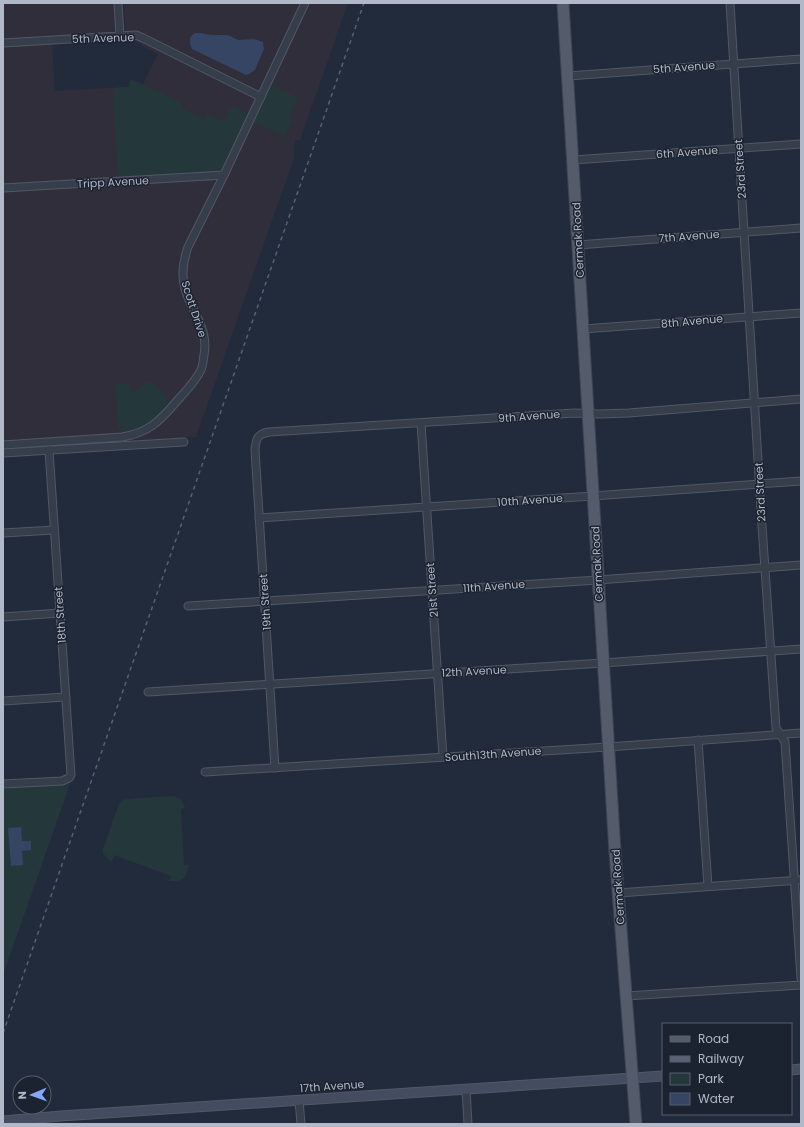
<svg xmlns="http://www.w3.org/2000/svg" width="804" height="1127" viewBox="0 0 804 1127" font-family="Poppins,sans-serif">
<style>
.medical{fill:#312e3c}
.green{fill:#24383c}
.water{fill:#354563}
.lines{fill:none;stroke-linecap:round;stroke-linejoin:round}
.street-casing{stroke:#515866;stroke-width:9}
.secondary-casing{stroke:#515866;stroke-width:11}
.primary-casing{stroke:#3f4654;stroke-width:13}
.street{stroke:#363d4b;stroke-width:7}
.secondary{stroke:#444c5f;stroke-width:9}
.primary{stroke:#545c6c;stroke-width:11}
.rail{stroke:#586173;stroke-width:1.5;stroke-dasharray:4 4;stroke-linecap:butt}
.labels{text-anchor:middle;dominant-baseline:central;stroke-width:3;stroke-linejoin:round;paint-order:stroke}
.street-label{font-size:11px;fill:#b1b8c7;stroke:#1b2230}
</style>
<rect width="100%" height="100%" fill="#222b3b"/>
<!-- medical -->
<g class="medical">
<path d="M3,3H114L116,28L110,33L106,34L3,40Z"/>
<path d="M124,3H348L300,140H295L294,158L196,437L3,448V46L52,43L55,91L129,87L130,79L143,84L158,54L132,40H126Z"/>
</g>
<!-- green -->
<g class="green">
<path d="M130,79L183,103L181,108L204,119L207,114L224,122L232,106L251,115C245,127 233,158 224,166C220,169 215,171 210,172L118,178L113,88L129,87Z"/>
<path d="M271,86L298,97L288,117L292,120L285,136L254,122Z"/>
<path d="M149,381L168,397L166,400L168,402C161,419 140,431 123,432L118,428L116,393H117L114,384L130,383L131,391L133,392L141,387Z"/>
<path d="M70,784L3,975V788Z"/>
<path d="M170,796C179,796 183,800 185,808L181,809L184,865H189L186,874L183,879L177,881H169L171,876L114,855L112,861L109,860L103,853V849L119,804L123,800L128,799Z"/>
</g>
<!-- water -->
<g class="water">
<path d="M195,33H200L211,35H228L238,40L254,39L263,42L264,49L255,70L249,74L246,75L192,49C189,42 188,37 195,33Z"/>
<path d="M21,827L22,841H31V850L22,851L23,865L11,866L8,828Z"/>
</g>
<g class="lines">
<defs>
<g id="street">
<path d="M118,3L120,35"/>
<path d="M730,3L762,526L776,728L785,742L801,978"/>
<path d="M3,43L136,35L143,38L261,97"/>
<path d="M568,76L801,59"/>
<path d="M573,160L801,144"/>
<path d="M3,188L224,175"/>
<path d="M578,245L801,228"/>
<path d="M583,329L801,313"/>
<path d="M421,423L443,757"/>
<path d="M3,445L122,437C148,433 160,421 176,402C185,392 195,382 201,370C203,366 203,360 204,355C209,328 192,313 185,289C181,275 183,261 188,247L224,175L305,3"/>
<path d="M3,453L184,442"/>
<path d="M259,518L593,496L801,481"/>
<path d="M3,533L54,530"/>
<path d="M188,606L598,580L801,565"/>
<path d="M3,617L60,613"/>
<path d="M148,692L603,663L801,649"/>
<path d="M3,701L66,697"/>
<path d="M698,740L708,886"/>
<path d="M275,768L255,450C256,439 257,434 269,432L575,413L599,414L629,413L801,399"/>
<path d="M205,772L608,747L801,733"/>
<path d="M3,784L62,781L69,778L71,775L49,450"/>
<path d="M618,893L801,880"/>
<path d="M626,996L801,985"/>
<path d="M466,1089L468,1124"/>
<path d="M299,1100L301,1124"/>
</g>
<g id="secondary">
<path d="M791,1070L801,1069"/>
<path d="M3,1121L61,1116L663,1076"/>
</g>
<path id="primary" d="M563,3L615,852L636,1124"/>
</defs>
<!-- street casing -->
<use href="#street" class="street-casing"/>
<!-- secondary casing -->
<use href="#secondary" class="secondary-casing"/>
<!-- primary casing -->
<use href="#primary" class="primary-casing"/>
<!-- street -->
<use href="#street" class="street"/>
<!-- secondary -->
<use href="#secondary" class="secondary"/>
<!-- primary -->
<use href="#primary" class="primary"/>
<!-- rail -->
<path class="rail" d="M3,1033L364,3"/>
</g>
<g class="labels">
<!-- street labels -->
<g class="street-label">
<text transform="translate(103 38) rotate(-2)">5th Avenue</text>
<text transform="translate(684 67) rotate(-4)">5th Avenue</text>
<text transform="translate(687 152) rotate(-4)">6th Avenue</text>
<text transform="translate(740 169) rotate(-94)">23rd Street</text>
<text transform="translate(113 182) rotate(-3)">Tripp Avenue</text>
<text transform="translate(689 236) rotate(-4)">7th Avenue</text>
<text transform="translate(578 240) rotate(-93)">Cermak Road</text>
<text transform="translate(194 309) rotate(72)">Scott Drive</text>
<text transform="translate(692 321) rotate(-5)">8th Avenue</text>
<text transform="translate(529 416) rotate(-4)">9th Avenue</text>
<text transform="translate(760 492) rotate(-93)">23rd Street</text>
<text transform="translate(530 500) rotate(-4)">10th Avenue</text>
<text transform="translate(597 564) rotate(-93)">Cermak Road</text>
<text transform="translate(494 586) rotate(-4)">11th Avenue</text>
<text transform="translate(432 590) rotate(-94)">21st Street</text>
<text transform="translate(265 602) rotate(-94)">19th Street</text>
<text transform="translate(60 615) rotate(-94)">18th Street</text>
<text transform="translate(474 671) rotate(-3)">12th Avenue</text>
<text transform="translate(493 754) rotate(-4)">South13th Avenue</text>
<text transform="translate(618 887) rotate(-94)">Cermak Road</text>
<text transform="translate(332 1086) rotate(-4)">17th Avenue</text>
</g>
</g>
<!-- border -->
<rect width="804" height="1127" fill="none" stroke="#b1b8c7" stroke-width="8"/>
<!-- legend -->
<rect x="662" y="1023" width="130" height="92" fill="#1b2230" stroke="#575e6c"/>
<rect x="670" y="1036" width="20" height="6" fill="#545c6c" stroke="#575e6c"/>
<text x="698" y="1043" font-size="12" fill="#b1b8c7">Road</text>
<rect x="670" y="1056" width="20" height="6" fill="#586173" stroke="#575e6c"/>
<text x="698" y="1063" font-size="12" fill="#b1b8c7">Railway</text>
<rect x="670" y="1073" width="20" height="12" fill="#24383c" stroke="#575e6c"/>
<text x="698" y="1083" font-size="12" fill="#b1b8c7">Park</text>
<rect x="670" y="1093" width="20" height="12" fill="#354563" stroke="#575e6c"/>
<text x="698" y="1103" font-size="12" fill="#b1b8c7">Water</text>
<!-- north arrow -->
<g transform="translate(32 1095) rotate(268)"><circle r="19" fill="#1b2230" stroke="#575e6c"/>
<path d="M0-3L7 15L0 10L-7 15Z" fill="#84a8f9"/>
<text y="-6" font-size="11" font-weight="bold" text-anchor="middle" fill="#b1b8c7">N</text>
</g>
</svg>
